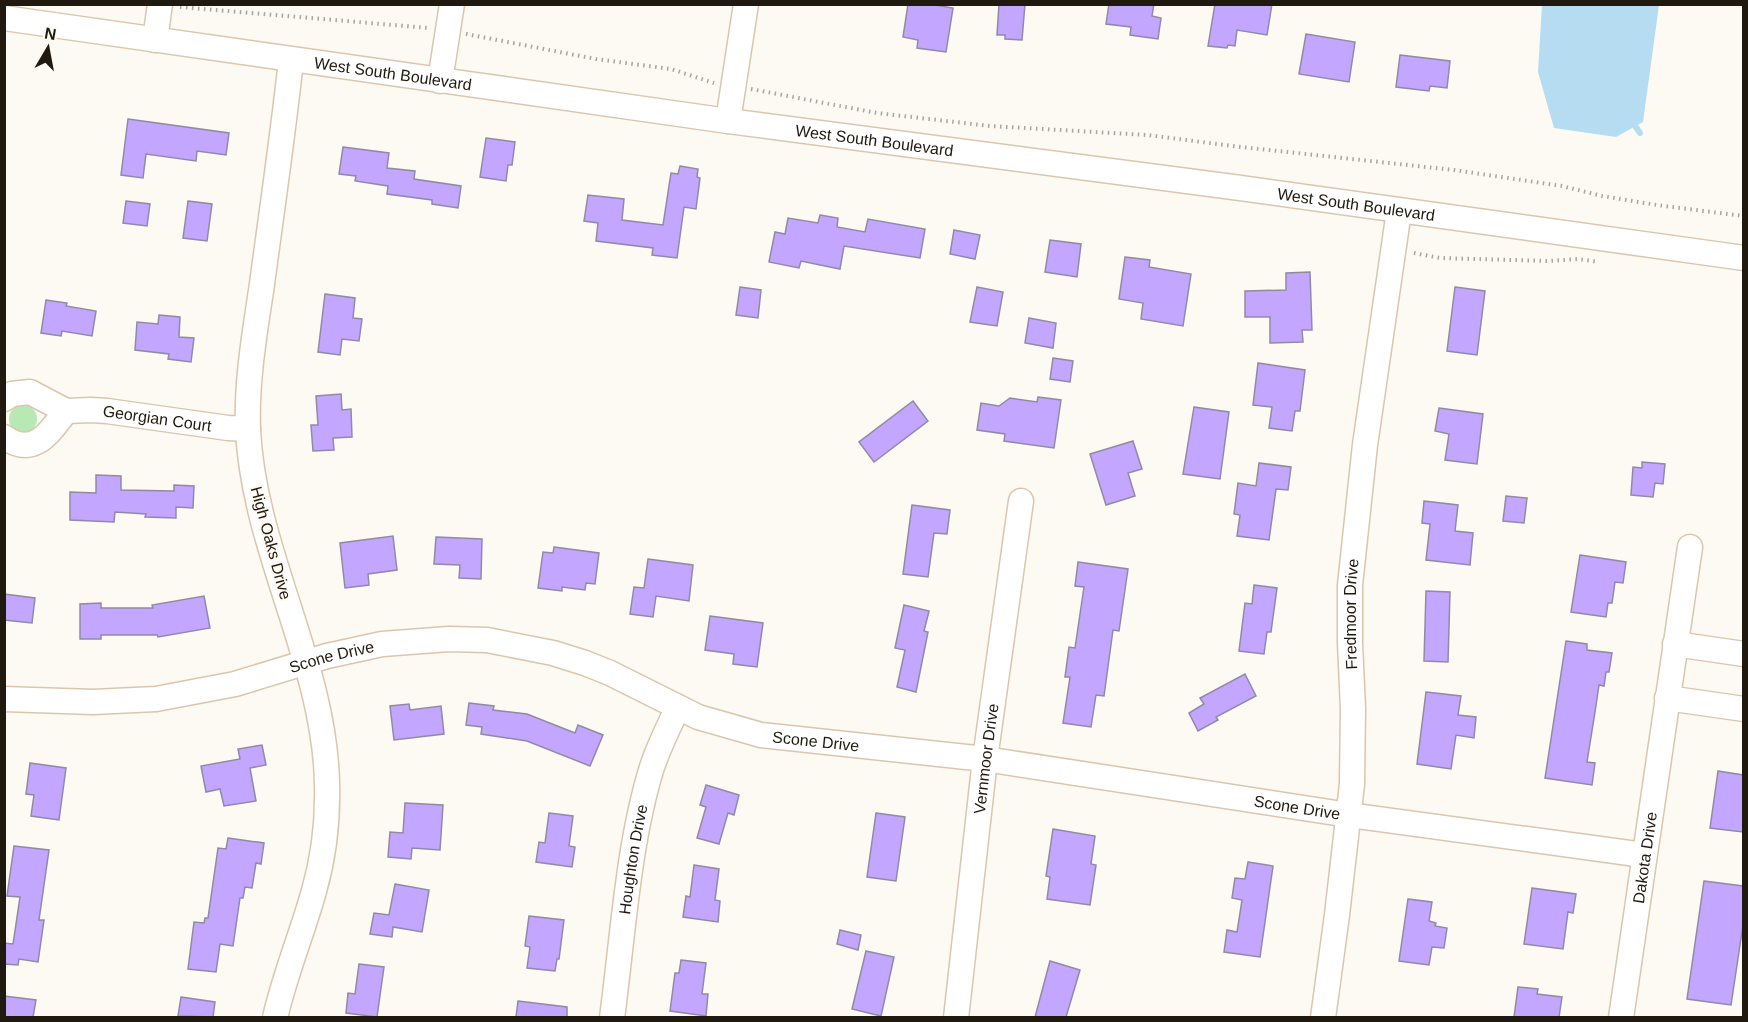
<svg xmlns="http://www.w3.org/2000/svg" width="1748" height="1022" viewBox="0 0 1748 1022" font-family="Arial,sans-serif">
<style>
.green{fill:#b8e9b5}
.water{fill:#b5dcf1}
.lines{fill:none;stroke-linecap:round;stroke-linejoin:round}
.stream{stroke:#b5dcf1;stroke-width:6}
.building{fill:#c2a6ff;stroke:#918aa5;stroke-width:1.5}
.minor-casing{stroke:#dbc6ad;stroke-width:27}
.path{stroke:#a9a49d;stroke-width:4;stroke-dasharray:1.5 4.5;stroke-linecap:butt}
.minor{stroke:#fff;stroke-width:24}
.labels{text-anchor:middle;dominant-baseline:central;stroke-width:4.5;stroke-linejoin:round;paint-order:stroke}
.street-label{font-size:16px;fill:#201910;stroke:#fdf9f3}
</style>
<rect width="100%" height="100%" fill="#fdf9f3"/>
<!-- green -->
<circle class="green" cx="23" cy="419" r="14"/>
<!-- water -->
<path class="water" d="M1542,5H1659L1643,122L1616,137L1554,128L1538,72Z"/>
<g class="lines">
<!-- stream -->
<path class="stream" d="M1631,120L1640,133"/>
</g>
<!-- building -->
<g class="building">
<path d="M908,4H929L953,8L946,52L917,48L918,40L903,37Z"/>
<path d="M999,4H1025L1022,40L1005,39V35H997Z"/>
<path d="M1109,4H1154L1152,16L1161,18L1158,39L1130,35L1131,27L1106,24Z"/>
<path d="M1215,4H1272L1267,35L1237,30L1235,46L1228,45L1227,48L1208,46Z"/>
<path d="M1306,34L1355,42L1349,82L1299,74Z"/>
<path d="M1400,55L1450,61L1447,88L1430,86L1429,91L1396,87Z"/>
<path d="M128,119L229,133L226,155L197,151L196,161L146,154L143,178L121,175Z"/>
<path d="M486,138L515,142L512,165H508L506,181L480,177Z"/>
<path d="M343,147L389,153L387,168L415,171L414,179L461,186L458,208L432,204V200L387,194L388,186L355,181L356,176L339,174Z"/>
<path d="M680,166L698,169L697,177L700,178L696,209L684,207L677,258L652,255L653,248L596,241L598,223L584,221L588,195L624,199L622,220L663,225L671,173L678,174Z"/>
<path d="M126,201L150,204L147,226L123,223Z"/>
<path d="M188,201L212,204L207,241L183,238Z"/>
<path d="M820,215L838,218L837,227L865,232L868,219L925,229L920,258L844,246L840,269L801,261L799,268L769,262L775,232L785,234L788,218L818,223Z"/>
<path d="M954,230L980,235L975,259L950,254Z"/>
<path d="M1050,240L1081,244L1077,277L1045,272Z"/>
<path d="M1125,257L1150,260L1149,267L1191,274L1183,326L1141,319L1143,303L1119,299Z"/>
<path d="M1310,272L1312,330H1302L1303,342L1270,343V317H1245V291L1286,290V273Z"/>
<path d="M740,287L761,290L758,318L736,315Z"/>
<path d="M977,287L1003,292L997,326L970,322Z"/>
<path d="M1455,287L1485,291L1477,355L1447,351Z"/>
<path d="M325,294L355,298L353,318L362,319L359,341L342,339L340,355L318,352Z"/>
<path d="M46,300L67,303L66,306L96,311L92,336L62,331L61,336L41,333Z"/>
<path d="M159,315L180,317L179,337L194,338L191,362L168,359L169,354L135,350L137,322L158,324Z"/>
<path d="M1029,318L1056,323L1053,348L1025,343Z"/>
<path d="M1053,358L1073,361L1070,382L1050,379Z"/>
<path d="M1258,363L1305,370L1300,411H1295L1292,431L1269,428L1272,407L1253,405Z"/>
<path d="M341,394L342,410L351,409L352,437L333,438L334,450L313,451L311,425H318L316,396Z"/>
<path d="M1038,397L1061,400L1054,448L1004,441L1005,434L977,430L981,403L999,406L1010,398L1037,402Z"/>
<path d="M913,401L928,421L874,462L859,442Z"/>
<path d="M1194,407L1229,412L1220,479L1183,474Z"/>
<path d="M1439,408L1483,414L1477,464L1445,460L1449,434L1435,431Z"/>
<path d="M1133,441L1142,469L1128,473L1135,496L1106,505L1090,454Z"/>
<path d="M1642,462L1665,464L1663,484L1655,483L1653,497L1631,495L1633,467L1642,468Z"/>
<path d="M1259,463L1291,467L1288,490L1276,489L1269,540L1237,536L1240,515L1234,514L1238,483L1256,486Z"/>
<path d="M96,475L121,476V490L174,491V485L194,486L193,508L176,507V518L145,517L146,514L115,512L114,522L70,520V492L96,493Z"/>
<path d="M1506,496L1527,498L1524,523L1503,521Z"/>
<path d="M1424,501L1458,505L1455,531L1473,533L1470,565L1426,560L1430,524L1422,523Z"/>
<path d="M912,505L950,510L947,534L934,533L928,577L903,574Z"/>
<path d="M393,536L397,570L368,574L369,585L345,588L340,543Z"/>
<path d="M436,537L482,539L481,579L459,578L460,565L434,564Z"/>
<path d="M554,547L599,553L595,584L586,583L585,590L562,587V591L538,588L543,552L553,553Z"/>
<path d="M1580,555L1626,562L1623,583L1615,582L1612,603H1608L1606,617L1571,612Z"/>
<path d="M648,559L693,565L689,601L656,596L653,617L630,614L634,587L644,588Z"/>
<path d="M1078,562L1128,569L1119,631L1113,630L1104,696L1096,695L1091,727L1063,723L1070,677H1065L1069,647L1075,648L1084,587L1075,586Z"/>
<path d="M1254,585L1277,588L1271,632H1267L1264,654L1239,651L1245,603L1252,604Z"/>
<path d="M1426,591L1450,592L1448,662L1424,661Z"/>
<path d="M4,594L35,598L32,623L4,620Z"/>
<path d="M204,596L210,628L158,637L157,635H101V639H80V604L101,603V608H153L152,605Z"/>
<path d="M904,605L929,611L924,631L928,632L916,692L897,687L905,650L895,648Z"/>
<path d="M710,616L763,623L757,667L733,664L734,654L705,650Z"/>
<path d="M1566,641L1587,644V650L1612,653L1609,672H1606L1604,686L1599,685L1595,712L1587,762L1595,763L1592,785L1545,778Z"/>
<path d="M1245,674L1256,696L1216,717L1218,720L1198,731L1189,713L1204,704L1200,698Z"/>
<path d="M1426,692L1461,696L1458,715L1476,717L1474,738L1456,735L1451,769L1417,764Z"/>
<path d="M469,703L494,706L493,710L527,714L575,733L578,725L603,735L590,766L527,741L481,734L482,727L466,725Z"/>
<path d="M409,704L410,710L441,706L444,734L394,740L390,706Z"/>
<path d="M262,745L266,765L250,768L256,801L224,806L220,789L206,792L201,766L240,759L238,749Z"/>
<path d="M30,763L66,768L59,820L31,816L34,795L26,794Z"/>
<path d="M1718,771L1743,775V832L1710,828Z"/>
<path d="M706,785L739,795L734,815L728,813L719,844L697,838L706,807L700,805Z"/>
<path d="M405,803L443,805L440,850L412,848L411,859L388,857L390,832L403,833Z"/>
<path d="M549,813L573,816L569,846L575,847L572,867L536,862L539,842L545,843Z"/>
<path d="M876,813L905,817L896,881L867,877Z"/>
<path d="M1053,829L1095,836L1091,864L1096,865L1090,905L1047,899L1050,877L1046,876Z"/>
<path d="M228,838L264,843L261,864L256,863L252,888L245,887L243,898H240L233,946L220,944L216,972L188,969L194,922L204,923L205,918H208L218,848L226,849Z"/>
<path d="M14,846L49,850L39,920H44L38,962L19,959L18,965L4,964V943L13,944L20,897L7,896Z"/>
<path d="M1248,862L1273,866L1260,957L1224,952L1227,930L1237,932L1242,900L1232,898L1235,878L1245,879Z"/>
<path d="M694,865L719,869L715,900L720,901L718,922L683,917L686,896L690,897Z"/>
<path d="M1704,881L1743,886V925L1731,1005L1687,999Z"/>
<path d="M395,884L429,890L422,932L393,927L392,937L370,934L374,913L389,915Z"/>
<path d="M1532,888L1576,894L1573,913L1568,912L1563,949L1524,944Z"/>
<path d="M1408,899L1432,902L1429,921L1436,923L1435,926L1447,928L1444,948L1432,947L1429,965L1399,961Z"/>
<path d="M529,916L564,920L559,959H557L555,971L527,968L530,947L525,946Z"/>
<path d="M840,930L861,935L858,950L837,944Z"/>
<path d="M866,951L894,957L881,1016L852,1009Z"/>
<path d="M681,960L706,963L702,994H708L706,1016L670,1011L675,973H679Z"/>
<path d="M1050,961L1080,970L1066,1017H1035Z"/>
<path d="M359,964L384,967L377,1017L346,1013L348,993L355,994Z"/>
<path d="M1518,987L1538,989L1537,994L1562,997L1559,1017H1514Z"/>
<path d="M4,996L36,1000L33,1017H4Z"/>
<path d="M181,997L215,1002L213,1017L178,1016Z"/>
<path d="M518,1001L567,1007V1017H516Z"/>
</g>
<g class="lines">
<defs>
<g id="minor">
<path id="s1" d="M4,18L728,121L1233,187L1744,258"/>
<path d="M155,40L160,4"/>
<path d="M440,81L452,4"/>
<path d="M728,121L746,4"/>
<path id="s2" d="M4,399L12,394L30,392L66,411L91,410L107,411L228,428L248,429"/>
<path d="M4,437C34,458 49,433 66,411"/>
<path d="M1675,644L1744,654"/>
<path d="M1667,698L1744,709"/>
<path id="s3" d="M4,699L93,702L156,699L235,684L327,656L382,644L449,639L487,640L553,653L585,663L610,673L698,717L761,735L985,759L1349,815L1644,855"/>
<path d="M275,1018C285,974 302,934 314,891C324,856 328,820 327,784C325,663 254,552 248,430C246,381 255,332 262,284C272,209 283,135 291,60"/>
<path id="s4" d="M612,1018C623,936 628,844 652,767C659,746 669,726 678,707"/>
<path id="s5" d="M956,1018L985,759L1021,501"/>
<path id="s6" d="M1323,1018L1337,915L1352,784L1353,709L1350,643V585L1365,445L1399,211"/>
<path id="s7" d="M1621,1018L1690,547"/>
</g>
</defs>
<!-- minor casing -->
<use href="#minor" class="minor-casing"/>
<!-- path -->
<g class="path">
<path d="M180,7L429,28"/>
<path d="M466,34L596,59L671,69L714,83"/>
<path d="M751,89L877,113L990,126L1147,135L1241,147L1454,170L1562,186L1602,196L1657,205L1744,216"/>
<path d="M1414,253L1440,258L1549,261L1578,259L1599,262"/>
</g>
<!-- minor -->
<use href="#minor" class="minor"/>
</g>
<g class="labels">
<!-- street labels -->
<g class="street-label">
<text stroke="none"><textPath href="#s1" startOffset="393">West South Boulevard</textPath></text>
<text stroke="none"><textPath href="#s1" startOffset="879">West South Boulevard</textPath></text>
<text stroke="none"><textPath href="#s1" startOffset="1365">West South Boulevard</textPath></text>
<text stroke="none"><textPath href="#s2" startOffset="160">Georgian Court</textPath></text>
<text transform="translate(271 543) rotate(75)">High Oaks Drive</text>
<text stroke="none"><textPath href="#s6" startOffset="406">Fredmoor Drive</textPath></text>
<text stroke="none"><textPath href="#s3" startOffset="333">Scone Drive</textPath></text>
<text stroke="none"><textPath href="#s3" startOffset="837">Scone Drive</textPath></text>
<text stroke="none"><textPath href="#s5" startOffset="261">Vernmoor Drive</textPath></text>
<text stroke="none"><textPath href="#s3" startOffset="1323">Scone Drive</textPath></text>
<text stroke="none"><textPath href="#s7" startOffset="162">Dakota Drive</textPath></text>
<text stroke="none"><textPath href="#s4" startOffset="160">Houghton Drive</textPath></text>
</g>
</g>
<!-- border -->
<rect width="1748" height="1022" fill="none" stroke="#201910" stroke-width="12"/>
<!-- north arrow -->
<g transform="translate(48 48) rotate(10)" stroke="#fdf9f3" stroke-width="4.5" paint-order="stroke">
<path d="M0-4.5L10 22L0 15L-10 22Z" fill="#201910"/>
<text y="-9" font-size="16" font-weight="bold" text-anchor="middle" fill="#201910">N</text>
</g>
</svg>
